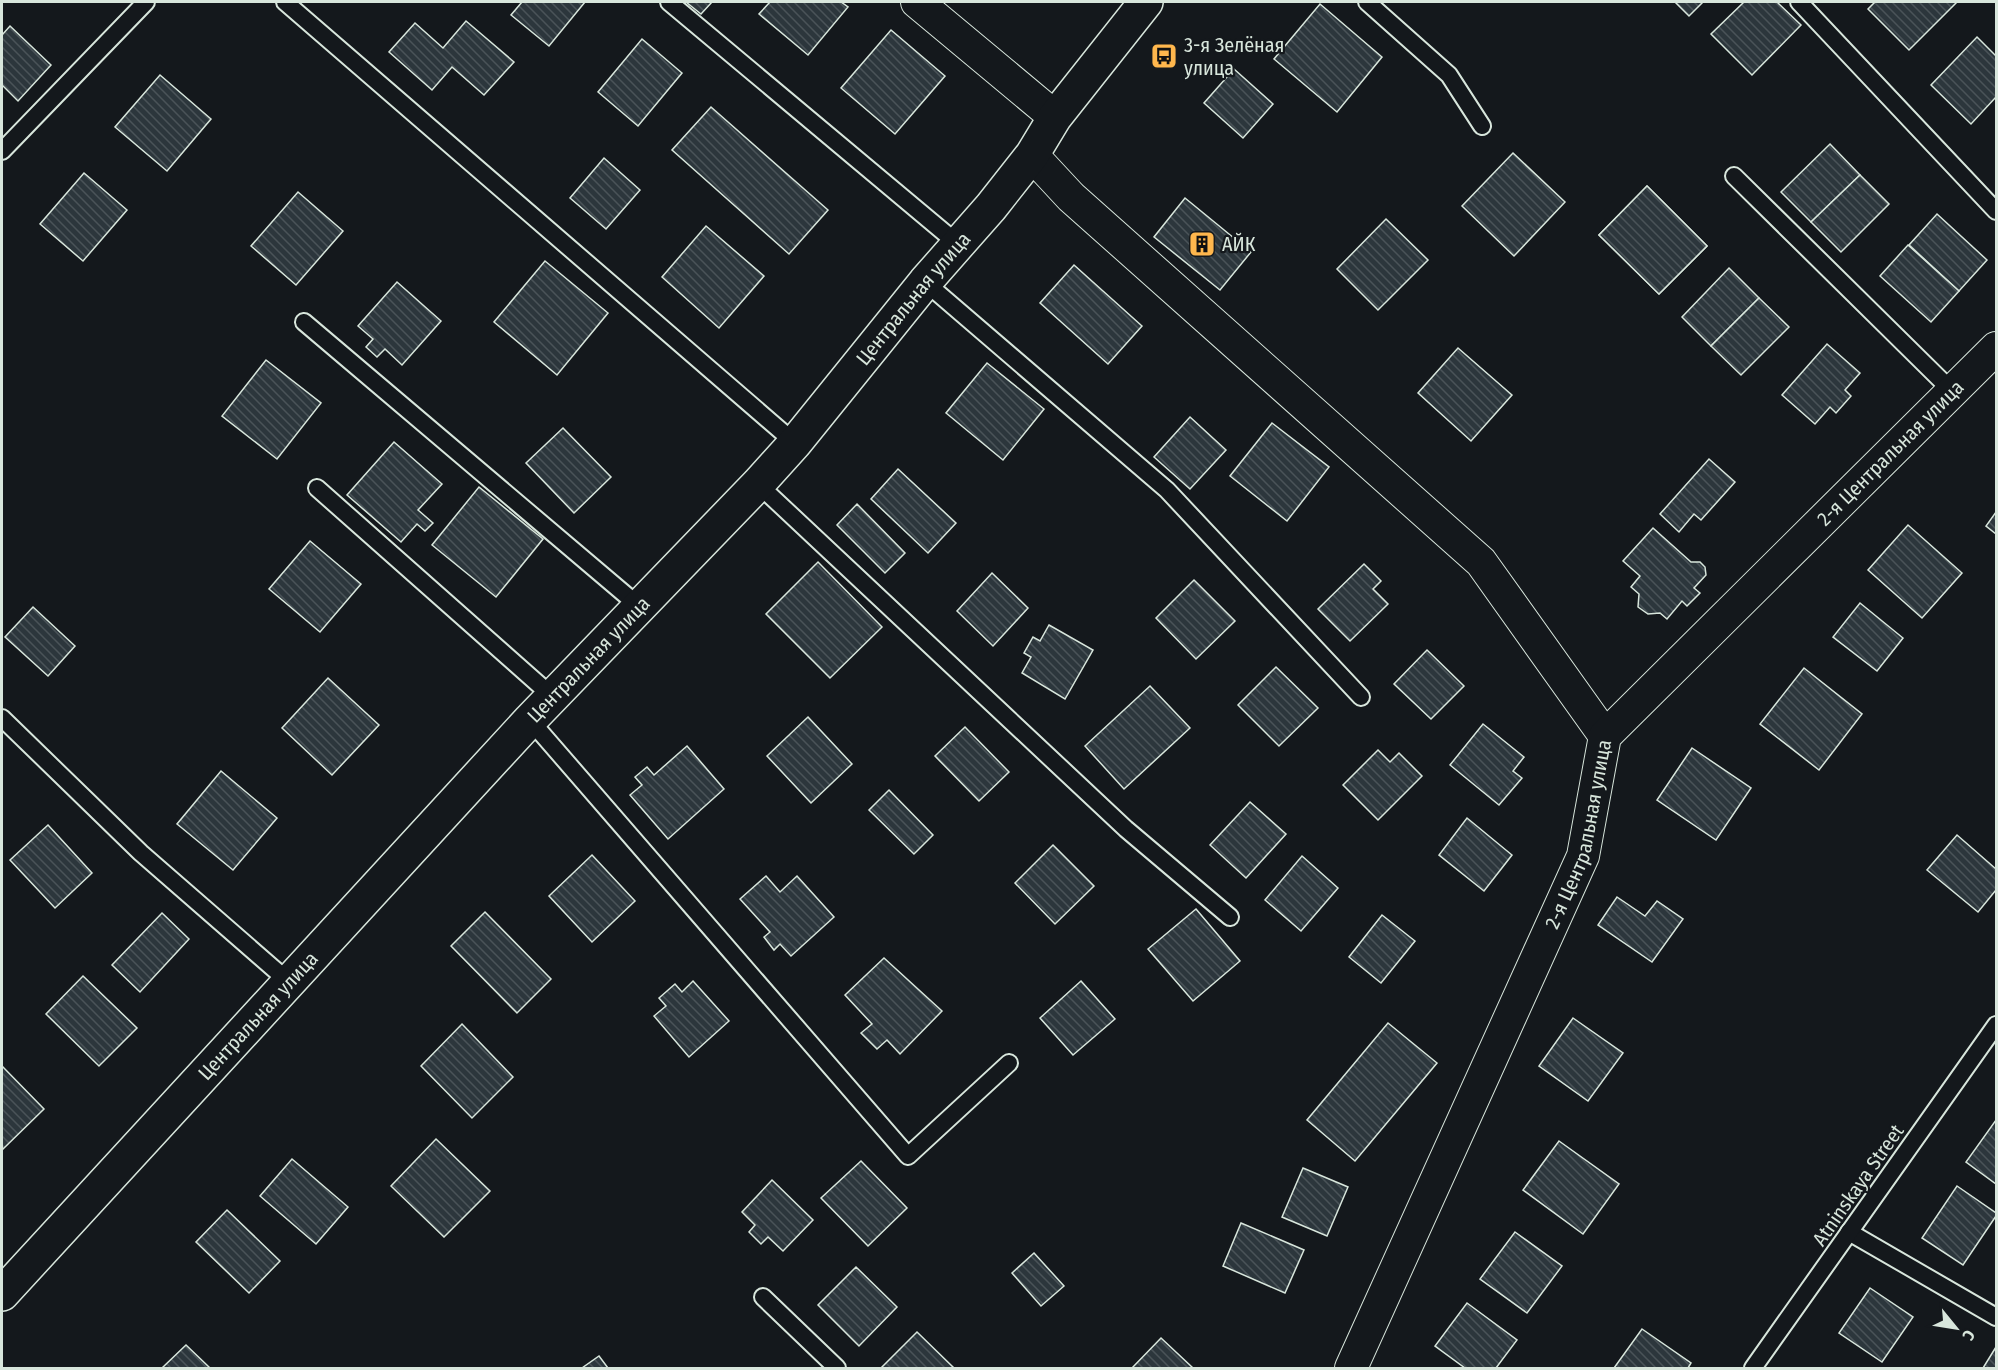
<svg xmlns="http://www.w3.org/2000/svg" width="1998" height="1370" viewBox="0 0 1998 1370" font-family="'Fira Sans Condensed',sans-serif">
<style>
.building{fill:url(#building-back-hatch);stroke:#d8e6dc;stroke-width:1.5}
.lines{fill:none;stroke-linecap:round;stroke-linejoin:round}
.service-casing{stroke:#d8e6dc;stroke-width:20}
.minor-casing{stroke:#d8e6dc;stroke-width:34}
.tertiary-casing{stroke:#d8e6dc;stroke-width:36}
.service{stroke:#14181c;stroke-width:16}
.minor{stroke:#14181c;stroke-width:32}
.tertiary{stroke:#14181c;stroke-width:33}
.labels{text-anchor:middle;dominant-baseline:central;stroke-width:4.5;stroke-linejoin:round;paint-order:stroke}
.poi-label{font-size:20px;fill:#d8e6dc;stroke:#14181c;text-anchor:start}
.street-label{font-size:20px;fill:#d8e6dc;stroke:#14181c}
</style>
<defs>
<pattern id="building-back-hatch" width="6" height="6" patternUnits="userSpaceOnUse" patternTransform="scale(1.5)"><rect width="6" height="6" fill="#2c363c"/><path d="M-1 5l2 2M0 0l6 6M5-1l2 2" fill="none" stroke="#4a5358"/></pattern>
</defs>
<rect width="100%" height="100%" fill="#14181c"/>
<!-- building -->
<g class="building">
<path d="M522,2H585L549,46L511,15Z"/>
<path d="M686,2H712L701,14Z"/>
<path d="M770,2H841L848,7L808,55L759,14Z"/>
<path d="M1675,2H1703L1689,16Z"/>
<path d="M1744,2H1777L1801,25L1752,75L1711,34Z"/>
<path d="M1875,2H1957L1909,50L1868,9Z"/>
<path d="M1320,4L1382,57L1337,112L1274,59Z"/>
<path d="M466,21L514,62L484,95L452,67L432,90L389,52L415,23L443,48Z"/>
<path d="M10,26L51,65L18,101L2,85V35Z"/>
<path d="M891,30L945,76L895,134L841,88Z"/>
<path d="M1977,37L1996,56V97L1971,124L1931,85Z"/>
<path d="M642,39L682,73L638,126L598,92Z"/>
<path d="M1234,69L1273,104L1243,138L1204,103Z"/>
<path d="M160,75L211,119L167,171L115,127Z"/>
<path d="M711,107L828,210L789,254L672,150Z"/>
<path d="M1830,144L1860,175L1811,222L1781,192Z"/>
<path d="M1513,153L1565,202L1514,256L1462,206Z"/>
<path d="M604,158L640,190L606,229L570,198Z"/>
<path d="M84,173L127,210L83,261L40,224Z"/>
<path d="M1860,175L1889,204L1841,252L1811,222Z"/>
<path d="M1647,186L1707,246L1659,294L1599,235Z"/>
<path d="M1647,186L1707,246L1659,294L1599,235Z"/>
<path d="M298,192L343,231L296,285L251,246Z"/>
<path d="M1185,198L1251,252L1220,290L1154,237Z"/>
<path d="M1937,214L1987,260L1959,291L1909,245Z"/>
<path d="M1386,219L1428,260L1378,310L1337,269Z"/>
<path d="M706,226L764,276L719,328L662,277Z"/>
<path d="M1908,245L1959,291L1931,322L1880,276Z"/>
<path d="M545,261L608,313L557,375L494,322Z"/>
<path d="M1074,265L1142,326L1108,364L1040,303Z"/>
<path d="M1729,268L1759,298L1711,346L1682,317Z"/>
<path d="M397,282L441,321L402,365L385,349L377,357L366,347L373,339L358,326Z"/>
<path d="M1759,298L1789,327L1741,375L1711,346Z"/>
<path d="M1827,344L1860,373L1845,390L1851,396L1836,413L1830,407L1815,424L1782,395Z"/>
<path d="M1458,348L1512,395L1471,441L1418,393Z"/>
<path d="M266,360L321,403L277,459L222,416Z"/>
<path d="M987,363L1044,409L1003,460L946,413Z"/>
<path d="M1190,417L1226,450L1190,489L1154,457Z"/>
<path d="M1272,423L1329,467L1287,521L1230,476Z"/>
<path d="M563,428L611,477L574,513L526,463Z"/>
<path d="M394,442L442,484L418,510L433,523L425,531L417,524L401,542L347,495Z"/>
<path d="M1709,459L1735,482L1701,520L1694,514L1679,532L1660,514Z"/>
<path d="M898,469L956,523L928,553L871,499Z"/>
<path d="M479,487L543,539L496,597L432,545Z"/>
<path d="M857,504L905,553L885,573L837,525Z"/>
<path d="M1996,512V534L1986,526Z"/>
<path d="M1908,525L1962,573L1922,618L1868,570Z"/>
<path d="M1653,528L1691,562H1700L1705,567L1706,575L1694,588L1700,593L1687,606L1682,601L1667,619L1660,613L1648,614L1638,607L1639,594L1631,587L1640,576L1623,561Z"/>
<path d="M310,541L361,584L320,632L269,589Z"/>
<path d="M818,562L882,627L830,678L766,614Z"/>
<path d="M1364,564L1381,581L1373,589L1388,604L1350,641L1318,609Z"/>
<path d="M992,573L1028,608L993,646L957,611Z"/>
<path d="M1194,580L1235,621L1196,659L1156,618Z"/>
<path d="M1860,603L1903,638L1877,671L1833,637Z"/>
<path d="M33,607L75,646L48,676L5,637Z"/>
<path d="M1049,625L1093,650L1065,699L1022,673L1031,657L1024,653L1033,637L1040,641Z"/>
<path d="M1427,650L1464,686L1431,719L1394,684Z"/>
<path d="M1276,667L1318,708L1279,746L1238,705Z"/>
<path d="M1804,668L1862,714L1819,770L1760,724Z"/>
<path d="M328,678L379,725L332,775L282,728Z"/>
<path d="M1150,686L1190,728L1124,789L1085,746Z"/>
<path d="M808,717L852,764L811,803L767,756Z"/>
<path d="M1483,724L1524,757L1513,771L1522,778L1499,805L1450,765Z"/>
<path d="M965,727L1009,772L979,801L935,756Z"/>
<path d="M687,746L724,789L668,839L630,795L642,785L635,777L647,767L654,775Z"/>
<path d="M1692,748L1751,788L1716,840L1657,800Z"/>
<path d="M1378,750L1390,762L1399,753L1422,776L1378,820L1343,785Z"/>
<path d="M221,771L277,818L233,870L177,824Z"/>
<path d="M889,790L933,835L914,854L869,810Z"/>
<path d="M1250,802L1286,834L1246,878L1210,845Z"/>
<path d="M1467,818L1512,855L1484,891L1439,855Z"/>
<path d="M48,825L92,873L55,908L10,860Z"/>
<path d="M1957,835L1996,869V890L1978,912L1927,870Z"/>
<path d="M1053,845L1094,886L1055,924L1015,883Z"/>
<path d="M592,855L635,901L592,942L549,896Z"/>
<path d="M1302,856L1338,888L1301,931L1265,900Z"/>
<path d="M766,876L780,892L797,876L834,917L791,956L780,944L774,950L764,937L770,932L740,899Z"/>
<path d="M1617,897L1645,916L1657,901L1683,919L1652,962L1598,925Z"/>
<path d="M1196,909L1240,961L1193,1001L1148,949Z"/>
<path d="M485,912L551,979L517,1013L451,946Z"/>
<path d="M162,913L189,939L140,992L112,965Z"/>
<path d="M1382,915L1415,941L1381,983L1349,957Z"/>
<path d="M884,958L942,1011L900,1054L887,1040L877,1049L861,1033L872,1024L845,995Z"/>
<path d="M83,976L137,1028L99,1066L46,1014Z"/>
<path d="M693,981L729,1021L689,1057L654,1016L666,1006L659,998L675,984L682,992Z"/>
<path d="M1081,981L1115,1019L1073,1055L1040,1018Z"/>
<path d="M1573,1018L1623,1053L1588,1101L1539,1066Z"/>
<path d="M1388,1023L1437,1063L1355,1161L1307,1120Z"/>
<path d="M462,1024L513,1077L472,1118L421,1066Z"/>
<path d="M2,1066L44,1109L3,1149L2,1147Z"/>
<path d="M1996,1120V1184L1966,1162Z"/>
<path d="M436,1139L490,1191L444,1237L391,1186Z"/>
<path d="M1559,1141L1619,1184L1583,1234L1523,1190Z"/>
<path d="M292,1159L348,1207L316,1244L260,1196Z"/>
<path d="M861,1161L907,1208L868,1246L821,1198Z"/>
<path d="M1303,1168L1348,1187L1327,1236L1282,1217Z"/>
<path d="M772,1180L813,1220L783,1251L768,1237L761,1244L749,1232L755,1225L742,1212Z"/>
<path d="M1957,1186L1996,1213V1216L1963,1265L1922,1238Z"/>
<path d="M227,1210L280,1261L249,1293L196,1242Z"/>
<path d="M1241,1223L1304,1250L1285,1293L1223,1266Z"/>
<path d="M1515,1232L1562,1266L1527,1313L1480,1279Z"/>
<path d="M1034,1253L1064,1286L1041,1306L1012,1273Z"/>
<path d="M856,1267L897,1307L859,1346L818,1305Z"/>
<path d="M1870,1288L1913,1317L1882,1362L1839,1333Z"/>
<path d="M1467,1303L1517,1340L1496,1368H1465L1435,1346Z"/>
<path d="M1642,1329L1691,1363L1688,1368H1614Z"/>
<path d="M917,1332L954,1368H881Z"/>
<path d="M1161,1338L1193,1368H1132Z"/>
<path d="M186,1345L210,1368H162Z"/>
<path d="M1996,1347V1368H1983Z"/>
<path d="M599,1356L608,1368H582Z"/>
</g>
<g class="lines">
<defs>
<g id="service">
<path d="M285,2L795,443"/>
<path d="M669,2L958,244"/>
<path d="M1367,2L1449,75L1482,126"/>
<path d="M1799,2L1996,211"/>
<path d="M2,151L146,2"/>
<path d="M1734,176L1952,391"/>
<path d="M925,282L1167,490L1361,697"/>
<path d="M304,322L640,607"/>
<path d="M758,484L1126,829L1230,917"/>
<path d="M317,488L553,697"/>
<path d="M2,718L141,853L289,982"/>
<path d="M530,720L908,1156L1009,1063"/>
<path d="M1849,1232L1996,1317"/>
<path d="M763,1297L837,1368"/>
<path d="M1753,1368L1996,1025"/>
</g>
<g id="minor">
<path d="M917,2L1055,117"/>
<path d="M1032,155L1071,197L1481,562L1605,736"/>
<path id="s1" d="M1351,1368L1583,856L1605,736L1996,348"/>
</g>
<g id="tertiary">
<path id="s2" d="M2,1294L530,720L758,484L795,443L925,282L991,207L1032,155L1055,117L1146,2"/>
</g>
</defs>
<!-- service casing -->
<use href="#service" class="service-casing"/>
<!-- minor casing -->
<use href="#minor" class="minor-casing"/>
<!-- tertiary casing -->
<use href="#tertiary" class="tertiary-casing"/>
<!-- service -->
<use href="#service" class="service"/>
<!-- minor -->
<use href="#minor" class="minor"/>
<!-- tertiary -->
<use href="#tertiary" class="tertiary"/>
</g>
<!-- icons -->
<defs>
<symbol id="bus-square" viewBox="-11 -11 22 22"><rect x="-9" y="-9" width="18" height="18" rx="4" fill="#ffb74d" stroke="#14181c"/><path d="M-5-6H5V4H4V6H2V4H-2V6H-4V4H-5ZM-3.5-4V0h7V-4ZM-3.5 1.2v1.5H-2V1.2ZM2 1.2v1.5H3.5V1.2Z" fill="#111"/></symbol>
<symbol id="building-square" viewBox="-11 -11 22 22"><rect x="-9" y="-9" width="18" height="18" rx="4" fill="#ffb74d" stroke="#14181c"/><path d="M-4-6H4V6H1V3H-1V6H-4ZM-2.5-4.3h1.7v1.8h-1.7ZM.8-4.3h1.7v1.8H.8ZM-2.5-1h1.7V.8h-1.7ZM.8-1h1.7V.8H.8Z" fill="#111"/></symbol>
</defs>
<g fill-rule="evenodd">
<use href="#bus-square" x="1149" y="41" width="30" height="30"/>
<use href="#building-square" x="1187" y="229" width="30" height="30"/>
</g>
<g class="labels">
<!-- poi labels -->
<g class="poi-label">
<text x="1184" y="45">3-я Зелёная<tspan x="1184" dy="23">улица</tspan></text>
<text x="1222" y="244">АЙК</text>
</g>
<!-- street labels -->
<g class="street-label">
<text stroke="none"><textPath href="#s2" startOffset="1350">Центральная улица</textPath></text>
<text stroke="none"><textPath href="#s1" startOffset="1086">2-я Центральная улица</textPath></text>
<text stroke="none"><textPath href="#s2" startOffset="864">Центральная улица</textPath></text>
<text stroke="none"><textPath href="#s1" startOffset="582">2-я Центральная улица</textPath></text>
<text stroke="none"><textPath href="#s2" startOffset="378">Центральная улица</textPath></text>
<text transform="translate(1858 1185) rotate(-55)">Atninskaya Street</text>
</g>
</g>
<!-- border -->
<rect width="1998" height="1370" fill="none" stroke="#d8e6dc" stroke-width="6"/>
<!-- north arrow -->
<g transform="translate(1956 1328) rotate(120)" stroke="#14181c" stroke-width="4.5" paint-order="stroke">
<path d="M0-4.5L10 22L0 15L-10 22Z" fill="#d8e6dc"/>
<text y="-9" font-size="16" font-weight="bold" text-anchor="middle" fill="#d8e6dc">С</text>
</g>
</svg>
